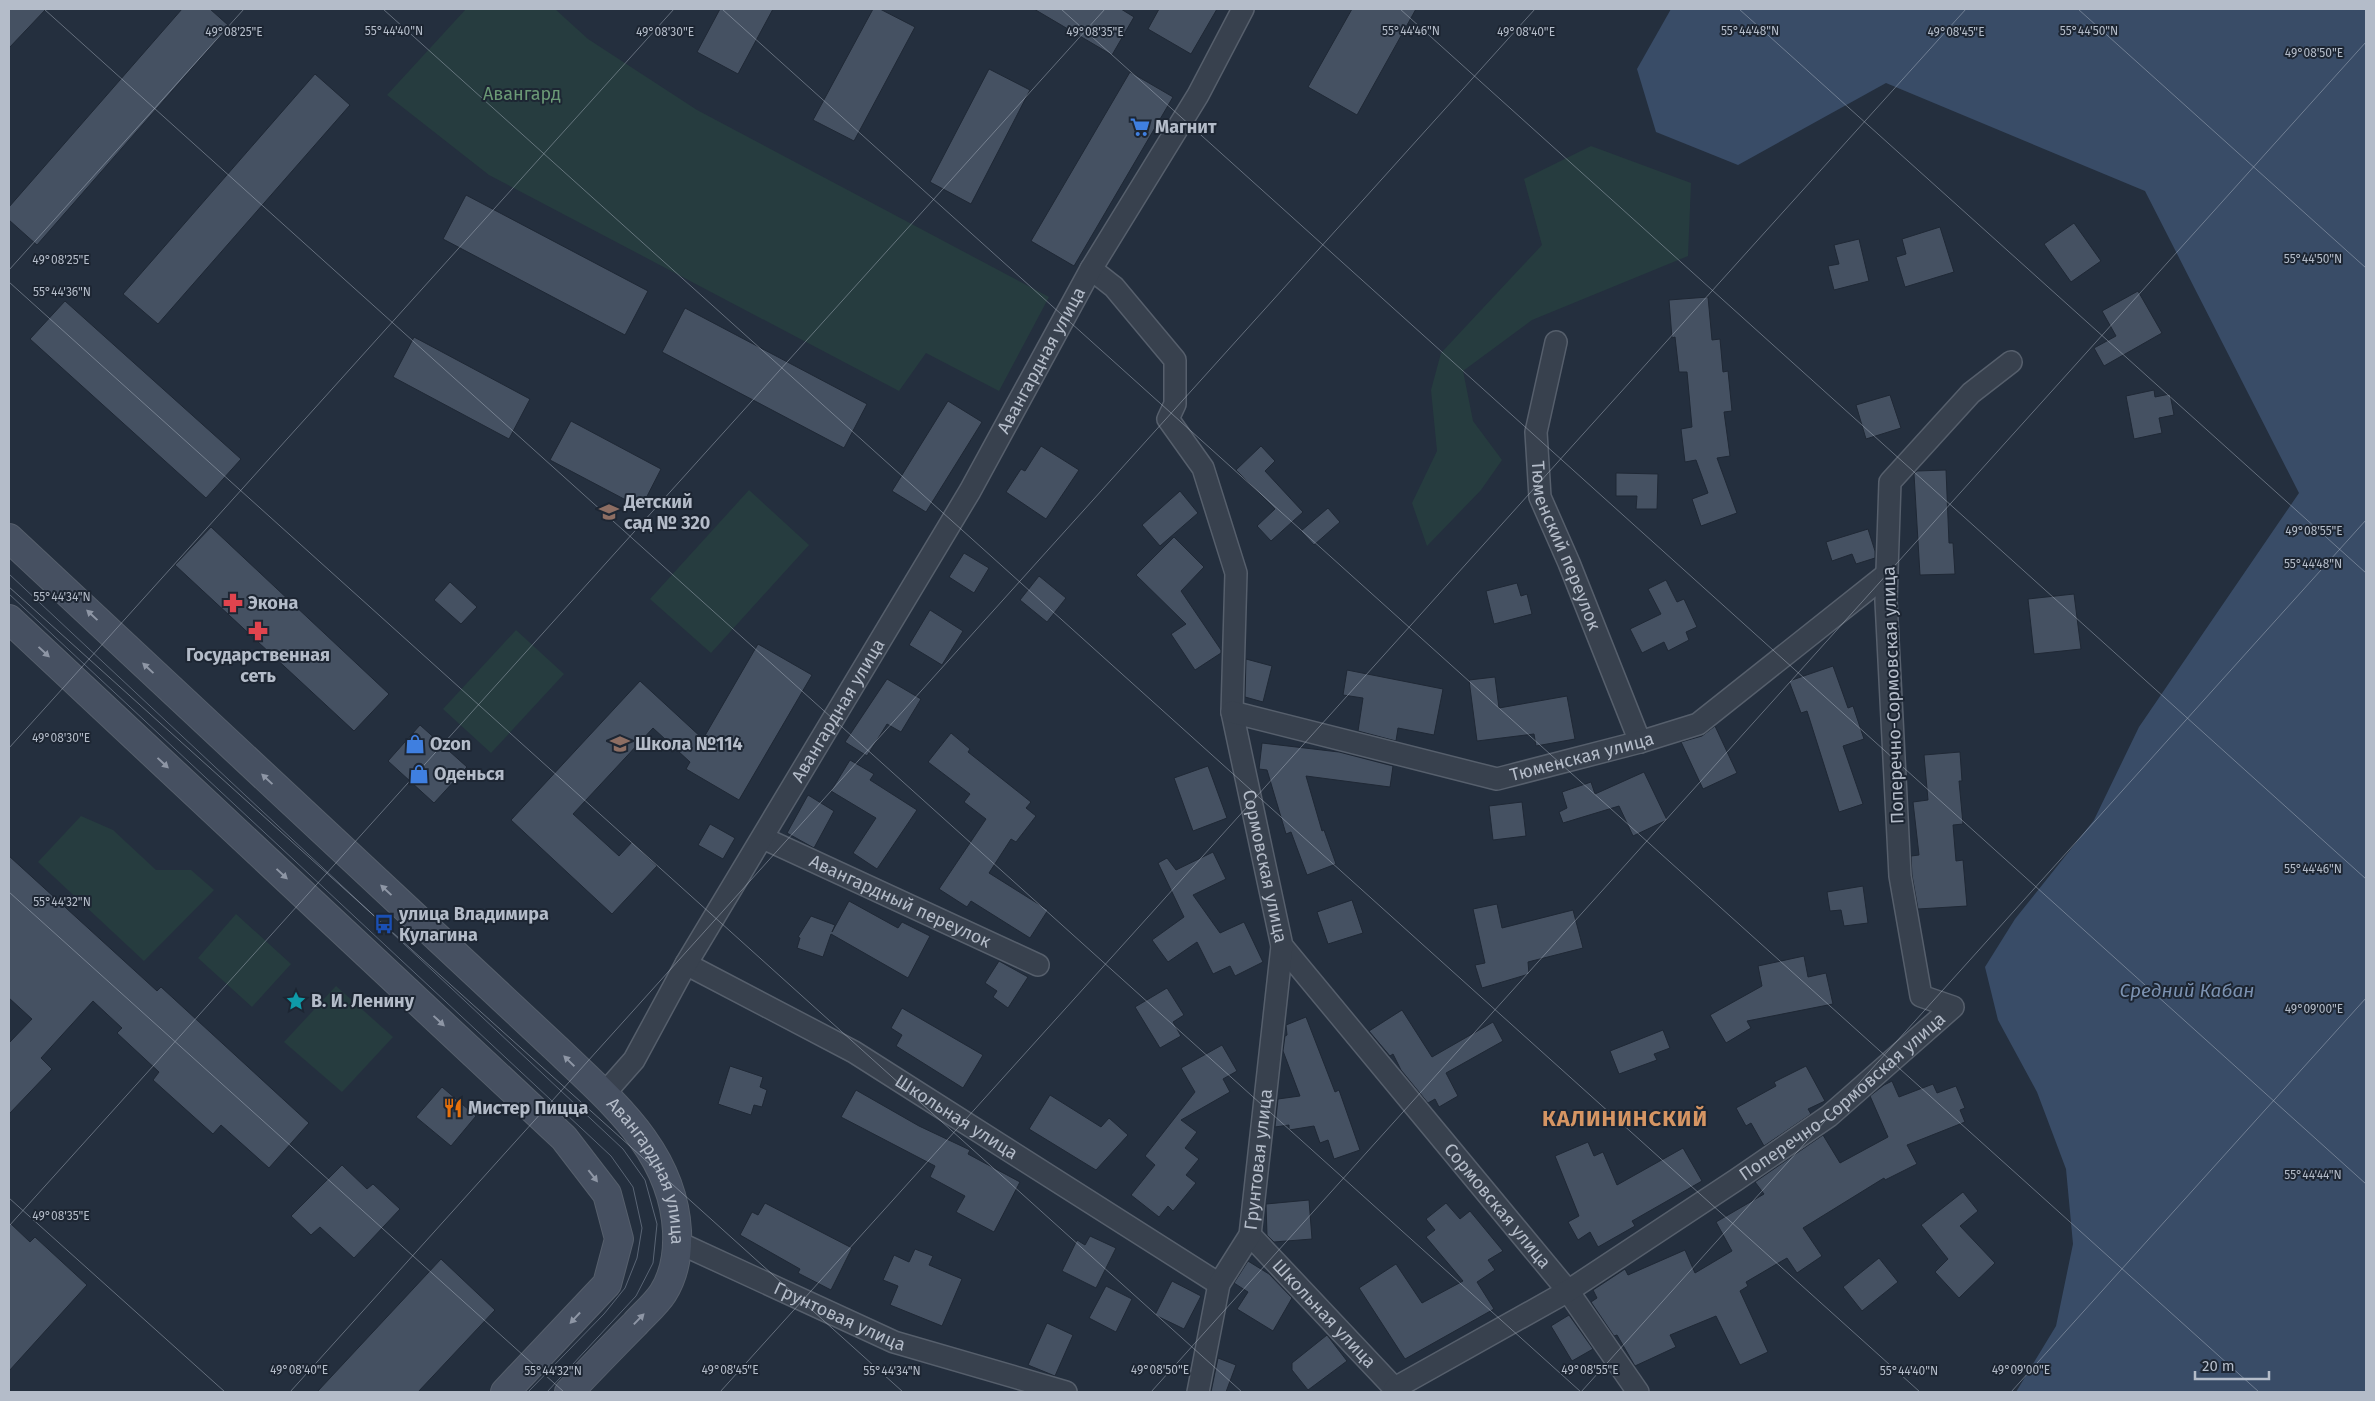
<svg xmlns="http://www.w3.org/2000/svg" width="2375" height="1401" viewBox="0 0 2375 1401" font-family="'Fira Sans',sans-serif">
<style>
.green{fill:#263c3f}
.water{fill:#394c67}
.building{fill:#455162;stroke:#1f2835}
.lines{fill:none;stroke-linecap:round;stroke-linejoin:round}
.minor-casing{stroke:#565f6c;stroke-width:24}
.secondary-casing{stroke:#565f6c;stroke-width:30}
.minor{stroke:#38414e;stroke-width:21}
.secondary{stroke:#465061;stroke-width:28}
.tram{stroke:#5a6575;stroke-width:1}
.oneway{fill:#8e96a5}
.ticks{fill:none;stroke:#b4bcc9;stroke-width:1;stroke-opacity:0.45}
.labels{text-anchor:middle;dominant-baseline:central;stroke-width:4;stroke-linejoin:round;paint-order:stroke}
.park-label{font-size:18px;fill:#6b9a76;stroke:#1d2633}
.poi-label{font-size:18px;font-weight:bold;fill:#b4bcc9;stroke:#1d2633;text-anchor:start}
.street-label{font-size:18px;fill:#b4bcc9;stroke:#1d2633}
.water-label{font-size:19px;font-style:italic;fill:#7c92b1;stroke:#1d2633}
.district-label{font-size:22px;font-weight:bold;letter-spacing:1px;fill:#d59563;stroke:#1d2633}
.ticks-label{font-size:12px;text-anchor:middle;fill:#b4bcc9;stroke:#1d2633;stroke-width:4;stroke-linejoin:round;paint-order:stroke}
</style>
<rect width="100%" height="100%" fill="#242f3e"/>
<!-- green -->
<g class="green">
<path d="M466,9H555L588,39L697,110L1049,297L999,391L926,353L899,391L489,175L387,95Z"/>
<path d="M1591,146L1691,183L1688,256L1532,320L1463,371L1473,421L1502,460L1481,490L1427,546L1412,503L1437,451L1431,390L1441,353L1542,245L1524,179Z"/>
<path d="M749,490L809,545L711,653L650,599Z"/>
<path d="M516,630L564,674L491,753L443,709Z"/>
<path d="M81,816L113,830L156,870H191L214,890L144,961L38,862Z"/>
<path d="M236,914L291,964L252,1007L198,958Z"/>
<path d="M336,986L393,1037L342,1092L284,1042Z"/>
</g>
<!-- water -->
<path class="water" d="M1671,9H2366V1392H2016L2056,1326L2073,1244L2066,1169L2037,1092L1998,1020L1985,967L2015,919L2094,820L2139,727L2299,493L2145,191L1886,83L1738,165L1656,132L1637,69Z"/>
<!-- building -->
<g class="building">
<path d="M9,9H46L9,48Z"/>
<path d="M182,9H210L229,26L37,245L9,220V207Z"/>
<path d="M720,9H773L738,74L697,52Z"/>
<path d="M873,9H880L915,27L854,141L813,120Z"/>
<path d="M1034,9H1121L1134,17L1112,55Z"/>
<path d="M1159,9H1217L1191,54L1148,29Z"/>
<path d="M1352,9H1416L1357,115L1308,87Z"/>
<path d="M989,69L1030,90L971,204L930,182Z"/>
<path d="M1130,72L1173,97L1074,266L1031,241Z"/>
<path d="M315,74L350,105L158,324L123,294Z"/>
<path d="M466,195L648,291L625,335L443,239Z"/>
<path d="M2074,223L2101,261L2071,282L2044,244Z"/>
<path d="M1940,227L1954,272L1905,287L1896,257L1906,254L1902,239Z"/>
<path d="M1859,239L1869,281L1834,290L1828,266L1839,264L1834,245Z"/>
<path d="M2138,291L2162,333L2104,366L2094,348L2116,336L2102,311Z"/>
<path d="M1708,297L1712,340L1720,339L1723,372L1728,371L1732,411L1724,412L1730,456L1717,458L1737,513L1701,526L1692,499L1708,493L1696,460L1685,462L1681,429L1692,427L1687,372H1679L1675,337L1672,338L1669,300Z"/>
<path d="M65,301L241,459L206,498L30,339Z"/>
<path d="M685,308L867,404L844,448L662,352Z"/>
<path d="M414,337L530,399L509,439L393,377Z"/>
<path d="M2154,390L2155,397L2170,394L2174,415L2159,418L2162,433L2134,439L2126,396Z"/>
<path d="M1890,395L1901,428L1866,439L1856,405Z"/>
<path d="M948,401L982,422L926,512L892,491Z"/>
<path d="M571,421L661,469L641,508L550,460Z"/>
<path d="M1041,446L1079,470L1046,519L1006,492L1021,469L1025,471Z"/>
<path d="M1261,446L1275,461L1265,471L1303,512L1271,541L1257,526L1275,509L1236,470Z"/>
<path d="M1946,470L1949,543H1953L1955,574L1920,575L1914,474L1917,471Z"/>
<path d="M1616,473L1658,474L1657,509H1636L1637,496H1616Z"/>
<path d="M1180,491L1198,513L1160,546L1142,525Z"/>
<path d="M1328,508L1340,522L1314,545L1301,531Z"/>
<path d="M211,527L389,694L354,731L175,565Z"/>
<path d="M1868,529L1875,551V558L1856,564L1852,554L1832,561L1826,542Z"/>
<path d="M1174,537L1204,567L1181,591L1221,650V653L1195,670L1171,634L1186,624L1136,575Z"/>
<path d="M964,553L989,568L974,593L949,577Z"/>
<path d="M1039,576L1066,598L1047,622L1020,600Z"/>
<path d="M1666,580L1677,602L1684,599L1697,627L1686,632L1689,640L1668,651L1664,642L1642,653L1630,629L1661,614L1648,589Z"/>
<path d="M450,582L477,607L461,624L434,600Z"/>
<path d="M1517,583L1521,596L1527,594L1532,614L1494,624L1486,591Z"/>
<path d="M2074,594L2081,649L2034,654L2028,599Z"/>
<path d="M930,610L963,631L942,665L909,645Z"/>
<path d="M758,644L812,675L739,800L686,769L690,762L653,728L573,814L619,856L632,842L657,866L612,914L511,820L640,681L703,739Z"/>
<path d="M1246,659L1272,666L1263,702L1245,697Z"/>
<path d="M1833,666L1848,708L1853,706L1864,739L1843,746L1863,804L1839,812L1807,711L1801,713L1789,681Z"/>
<path d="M1347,670L1443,689L1434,735L1398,728L1396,741L1358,731L1363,698L1343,695Z"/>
<path d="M1495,677L1499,708L1567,696L1575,739L1536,746L1534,734L1477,741L1469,680Z"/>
<path d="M887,679L921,699L901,732L887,724L867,756L845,742Z"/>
<path d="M420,725L467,767L434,803L388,761Z"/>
<path d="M1715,726L1737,773L1703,789L1681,742L1702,736Z"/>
<path d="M951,733L970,749L968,752L1031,802L1026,808L1036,816L1016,842L1011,839L989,873L1048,910L1030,938L971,901L967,907L939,889L986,819L964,802L970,794L928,762Z"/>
<path d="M1262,743L1339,752L1393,766L1390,787L1306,776L1322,831L1324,830L1336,864L1307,875L1291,832L1286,834L1267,770L1259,769Z"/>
<path d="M1960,752L1962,781H1959L1963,824L1953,825L1956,861L1963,860L1967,906L1918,909L1912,875L1911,856L1919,855L1913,802L1928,800L1924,755Z"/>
<path d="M850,760L874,774L870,780L917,810L877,869L853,853L876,818L831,791Z"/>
<path d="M1208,766L1227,818L1193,831L1174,778Z"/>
<path d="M1644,772L1667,820L1633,836L1619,806L1563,823L1559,812L1567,808L1562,792L1591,782L1595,794Z"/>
<path d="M808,795L834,811L814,848L787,833Z"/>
<path d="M1522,802L1526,836L1493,840L1489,806Z"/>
<path d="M710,824L735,838L723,859L698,845Z"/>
<path d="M1213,852L1226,879L1193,895L1220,933L1244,922L1263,962L1235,976L1230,966L1213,974L1197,942L1168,962L1152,940L1184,917L1158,863L1167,858L1176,870Z"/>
<path d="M9,856L157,991L161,987L309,1123L269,1168L221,1125L213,1134L153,1080L159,1072L117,1033L122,1028L93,1001L41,1058L52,1069L9,1114V1043L32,1019L9,998Z"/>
<path d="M1863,886L1868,923L1844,926L1841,910L1830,911L1827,892Z"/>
<path d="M1352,900L1363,933L1328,944L1317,912Z"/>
<path d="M849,901L898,928L902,922L930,936L908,978L831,934L823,957L797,948L800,938L798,937L811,916L835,925L832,932Z"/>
<path d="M1497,904L1502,928L1573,910L1583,948L1528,962L1529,974L1482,988L1475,965L1485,963L1473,909Z"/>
<path d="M1804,956L1808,977L1826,973L1833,1004L1747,1021L1751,1028L1726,1043L1710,1015L1762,986L1758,966Z"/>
<path d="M999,961L1028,977L1008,1008L993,997L997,991L985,983Z"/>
<path d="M1167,988L1184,1015L1173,1022L1181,1036L1160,1048L1135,1007Z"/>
<path d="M902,1008L983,1055L963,1088L896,1046L902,1035L891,1028Z"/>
<path d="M1402,1010L1432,1057L1493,1022L1503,1041L1446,1073L1458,1096L1439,1107L1435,1099L1428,1103L1401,1070L1393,1054L1390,1056L1369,1031Z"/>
<path d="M1306,1017L1335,1092L1339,1090L1360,1150L1334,1159L1328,1140L1320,1143L1314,1126L1289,1130V1125L1275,1127L1278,1099L1300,1096L1283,1051L1285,1036L1287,1035L1286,1025Z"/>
<path d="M1663,1030L1670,1048L1654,1054L1657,1060L1619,1074L1610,1051Z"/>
<path d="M1222,1045L1237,1071L1223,1079L1230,1092L1181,1120L1197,1132L1185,1148L1199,1159L1186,1175L1196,1183L1173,1211L1168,1206L1159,1217L1131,1195L1155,1165L1145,1156L1195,1092L1181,1068Z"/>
<path d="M730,1066L763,1077L760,1087L767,1090L762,1107L754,1105L751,1115L718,1104Z"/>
<path d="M1806,1066L1825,1101L1808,1109L1811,1114L1764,1146L1751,1123L1746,1126L1736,1108L1776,1086L1774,1082Z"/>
<path d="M1892,1081L1899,1097L1933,1084L1937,1093L1956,1086L1965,1108L1960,1110L1965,1122L1907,1145L1917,1164L1885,1180L1884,1178L1803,1228L1822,1256L1797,1273L1787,1258L1746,1282L1748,1286L1740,1291L1768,1352L1740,1365L1716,1316L1670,1335L1676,1347L1635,1366L1617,1335L1614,1336L1591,1302L1597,1298L1593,1290L1625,1269L1628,1275L1685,1250L1695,1273L1732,1251L1716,1222L1764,1194L1755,1182L1823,1135L1840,1163L1888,1137L1870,1096L1884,1085Z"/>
<path d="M442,1087L476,1116L451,1146L416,1117Z"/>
<path d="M856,1090L919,1126L970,1150L968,1154L1020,1182L994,1232L956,1212L965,1196L930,1177L935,1166L841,1117Z"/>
<path d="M1050,1095L1101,1127L1109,1118L1128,1135L1096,1170L1029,1129Z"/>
<path d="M1588,1142L1594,1156L1603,1152L1617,1185L1683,1148L1702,1181L1632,1221L1635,1226L1598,1247L1590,1232L1578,1240L1568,1222L1579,1216L1555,1156Z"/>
<path d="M342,1165L367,1189L373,1184L400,1209L354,1258L320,1227L311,1235L291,1216Z"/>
<path d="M1963,1192L1978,1211L1960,1226L1995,1263L1959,1298L1935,1272L1948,1259L1921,1225Z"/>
<path d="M1309,1200L1312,1239L1274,1242L1267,1235L1266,1204Z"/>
<path d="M765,1203L852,1248L831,1290L798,1273L800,1269L740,1235L752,1212L758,1215Z"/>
<path d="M1446,1203L1460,1219L1470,1211L1503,1251L1488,1260L1495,1270L1477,1282L1494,1309L1405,1359L1359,1288L1396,1264L1422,1303L1463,1281L1426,1237L1435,1230L1426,1219Z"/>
<path d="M9,1222L30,1242L35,1237L87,1285L9,1371Z"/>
<path d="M1090,1236L1116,1248L1096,1288L1062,1271L1077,1240L1085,1245Z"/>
<path d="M915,1249L933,1256L929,1265L962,1279L942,1326L890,1305L898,1286L883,1280L894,1255L909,1262Z"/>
<path d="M1879,1258L1898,1282L1862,1311L1843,1287Z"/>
<path d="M441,1259L495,1310L418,1392H317Z"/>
<path d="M1248,1261L1269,1274L1292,1298L1273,1331L1237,1309L1248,1292L1234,1283Z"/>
<path d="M1172,1281L1201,1296L1184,1329L1155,1315Z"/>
<path d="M1106,1286L1132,1299L1116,1332L1089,1318Z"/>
<path d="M1569,1315L1593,1349L1572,1361L1551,1326Z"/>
<path d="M1047,1323L1073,1335L1055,1376L1028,1365Z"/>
<path d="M1327,1335L1347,1361L1308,1390L1292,1370V1363Z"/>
<path d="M1218,1358L1236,1365L1226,1392H1211Z"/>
</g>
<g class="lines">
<defs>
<g id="minor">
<path id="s1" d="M1091,269L1114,287L1175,360V404L1168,419L1203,468L1236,573L1232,712L1282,946L1568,1291L1638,1392"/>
<path id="s2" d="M1556,342L1536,432L1540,497L1569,563L1640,742"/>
<path id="s3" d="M1232,712L1497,779L1640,742L1698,724L1887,574"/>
<path id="s4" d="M763,838L1038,965"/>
<path id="s5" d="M686,964L854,1052L1219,1284"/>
<path id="s6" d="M604,1094L634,1060L686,964L970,491L1091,269L1198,95L1243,9"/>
<path id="s7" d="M1250,1235L1398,1392"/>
<path id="s8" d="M677,1242L894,1342L1066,1392"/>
<path id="s9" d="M1395,1388L1568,1291L1736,1180L1829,1116L1953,1007L1921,996L1900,876L1886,601L1890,482L1971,393L2011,362"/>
<path id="s10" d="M1198,1392L1219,1284L1250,1235L1282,946"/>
</g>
<g id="secondary">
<path id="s11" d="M9,538L560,1052C613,1103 673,1152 677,1231C678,1253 675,1274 663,1293C656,1304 644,1314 635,1324C613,1346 591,1369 569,1392"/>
<path d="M9,619L564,1138L607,1194L619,1239L607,1284L505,1392"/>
</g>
</defs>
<!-- minor casing -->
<use href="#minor" class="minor-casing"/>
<!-- secondary casing -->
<use href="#secondary" class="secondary-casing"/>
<!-- minor -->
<use href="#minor" class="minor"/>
<!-- secondary -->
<use href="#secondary" class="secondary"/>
<!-- tram -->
<g class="tram">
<path d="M9,574L623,1149L645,1180L657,1224L653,1263L636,1296L547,1392"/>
<path d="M9,594L611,1156L633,1187L642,1228L637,1258L625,1288L604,1314L528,1392"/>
</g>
</g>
<!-- one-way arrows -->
<defs><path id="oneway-solid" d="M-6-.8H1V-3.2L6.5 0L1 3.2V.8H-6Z" transform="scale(1.25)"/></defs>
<g class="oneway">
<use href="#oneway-solid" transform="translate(92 615) rotate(-137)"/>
<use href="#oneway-solid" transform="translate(44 652) rotate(43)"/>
<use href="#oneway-solid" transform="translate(148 668) rotate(-137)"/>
<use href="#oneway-solid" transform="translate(163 763) rotate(43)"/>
<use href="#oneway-solid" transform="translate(267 779) rotate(-137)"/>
<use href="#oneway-solid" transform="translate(282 874) rotate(43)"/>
<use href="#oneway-solid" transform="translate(386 890) rotate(-137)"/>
<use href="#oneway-solid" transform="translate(439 1021) rotate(43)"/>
<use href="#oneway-solid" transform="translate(569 1061) rotate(-136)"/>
<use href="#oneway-solid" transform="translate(593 1176) rotate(52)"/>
<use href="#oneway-solid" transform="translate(575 1318) rotate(133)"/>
<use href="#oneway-solid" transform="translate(639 1319) rotate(-46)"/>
</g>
<!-- ticks -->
<path class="ticks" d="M44,9L1581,1392M383,9L1920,1392M722,9L2259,1392M1061,9L2366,1184M1400,9L2366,879M1739,9L2366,573M2078,9L2366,268M9,270L244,9M9,282L1242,1392M9,587L903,1392M9,748L674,9M9,892L564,1392M9,1198L225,1392M9,1226L1105,9M290,1392L1535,9M720,1392L1966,9M1151,1392L2366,42M1581,1392L2366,520M2011,1392L2366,998"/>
<!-- icons -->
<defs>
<symbol id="supermarket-bare" viewBox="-9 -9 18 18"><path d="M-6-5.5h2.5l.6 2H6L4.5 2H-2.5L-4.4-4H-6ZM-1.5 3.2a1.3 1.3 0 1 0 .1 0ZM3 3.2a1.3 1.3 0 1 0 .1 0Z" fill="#3f7fe0" stroke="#1d2633" stroke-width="2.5" paint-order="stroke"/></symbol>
<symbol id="school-bare" viewBox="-9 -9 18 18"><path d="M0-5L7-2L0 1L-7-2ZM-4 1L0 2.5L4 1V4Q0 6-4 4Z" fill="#8d6e63" stroke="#1d2633" stroke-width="2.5" paint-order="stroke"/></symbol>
<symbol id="pharmacy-bare" viewBox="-9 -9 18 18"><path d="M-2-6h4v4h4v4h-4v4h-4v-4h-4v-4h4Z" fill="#e0444e" stroke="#1d2633" stroke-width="2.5" paint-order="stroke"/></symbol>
<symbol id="shop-bare" viewBox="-9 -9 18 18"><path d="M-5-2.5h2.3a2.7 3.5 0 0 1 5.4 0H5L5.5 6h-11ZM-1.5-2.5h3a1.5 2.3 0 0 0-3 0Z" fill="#3f7fe0" stroke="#1d2633" stroke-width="2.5" paint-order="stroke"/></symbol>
<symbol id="bus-bare" viewBox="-9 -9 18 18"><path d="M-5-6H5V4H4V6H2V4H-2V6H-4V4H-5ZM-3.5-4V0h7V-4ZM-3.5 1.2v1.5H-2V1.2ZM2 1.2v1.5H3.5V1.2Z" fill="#1a4fb4" stroke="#1d2633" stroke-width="2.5" paint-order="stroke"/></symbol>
<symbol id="sight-bare" viewBox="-9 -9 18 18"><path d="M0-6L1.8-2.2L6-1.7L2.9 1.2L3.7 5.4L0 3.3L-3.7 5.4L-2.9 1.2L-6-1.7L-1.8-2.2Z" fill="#0f9aa8" stroke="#1d2633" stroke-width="2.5" paint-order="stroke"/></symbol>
<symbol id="restaurant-bare" viewBox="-9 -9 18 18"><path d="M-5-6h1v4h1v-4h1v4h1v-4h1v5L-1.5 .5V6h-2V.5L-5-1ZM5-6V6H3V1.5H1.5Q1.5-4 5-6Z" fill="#e8710a" stroke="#1d2633" stroke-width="2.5" paint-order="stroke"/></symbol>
</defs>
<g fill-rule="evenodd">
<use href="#supermarket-bare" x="1126" y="113" width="28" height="28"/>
<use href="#school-bare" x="595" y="498" width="28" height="28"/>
<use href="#pharmacy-bare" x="219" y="589" width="28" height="28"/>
<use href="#pharmacy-bare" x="244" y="617" width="28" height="28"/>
<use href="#shop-bare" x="401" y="730" width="28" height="28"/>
<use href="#school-bare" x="606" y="730" width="28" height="28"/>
<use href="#shop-bare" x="405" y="760" width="28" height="28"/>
<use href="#bus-bare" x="370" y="910" width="28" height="28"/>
<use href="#sight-bare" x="282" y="987" width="28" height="28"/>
<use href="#restaurant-bare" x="439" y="1094" width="28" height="28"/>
</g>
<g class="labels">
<!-- park labels -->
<g class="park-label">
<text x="522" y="94">Авангард</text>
</g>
<!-- poi labels -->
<g class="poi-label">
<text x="1155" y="127">Магнит</text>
<text x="624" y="502">Детский<tspan x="624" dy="21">сад № 320</tspan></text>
<text x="248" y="603">Экона</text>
<text x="258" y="655" text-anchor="middle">Государственная<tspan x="258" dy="21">сеть</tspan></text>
<text x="430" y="744">Ozon</text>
<text x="635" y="744">Школа №114</text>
<text x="434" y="774">Оденься</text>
<text x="399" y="914">улица Владимира<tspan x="399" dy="21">Кулагина</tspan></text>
<text x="311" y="1001">В. И. Ленину</text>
<text x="468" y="1108">Мистер Пицца</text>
</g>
<!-- street labels -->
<g class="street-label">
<text stroke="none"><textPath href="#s6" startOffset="855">Авангардная улица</textPath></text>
<text stroke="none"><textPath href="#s2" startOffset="211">Тюменский переулок</textPath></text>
<text transform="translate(1893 695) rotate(-92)">Поперечно-Сормовская улица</text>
<text stroke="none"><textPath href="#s6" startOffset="450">Авангардная улица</textPath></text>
<text stroke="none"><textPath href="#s3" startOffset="361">Тюменская улица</textPath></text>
<text stroke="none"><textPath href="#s1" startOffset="652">Сормовская улица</textPath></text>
<text stroke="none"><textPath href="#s4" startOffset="151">Авангардный переулок</textPath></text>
<text stroke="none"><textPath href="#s9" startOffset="535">Поперечно-Сормовская улица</textPath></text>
<text stroke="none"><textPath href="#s5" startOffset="311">Школьная улица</textPath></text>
<text stroke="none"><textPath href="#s10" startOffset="244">Грунтовая улица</textPath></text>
<text stroke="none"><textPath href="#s11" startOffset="905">Авангардная улица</textPath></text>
<text stroke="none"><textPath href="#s1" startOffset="1071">Сормовская улица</textPath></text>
<text stroke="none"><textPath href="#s7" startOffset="108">Школьная улица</textPath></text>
<text stroke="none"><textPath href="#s8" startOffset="179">Грунтовая улица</textPath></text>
</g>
<!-- water labels -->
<g class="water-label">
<text x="2187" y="990">Средний Кабан</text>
</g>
<!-- district labels -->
<g class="district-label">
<text x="1625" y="1118">КАЛИНИНСКИЙ</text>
</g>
</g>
<g class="ticks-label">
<text x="394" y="35">55°44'40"N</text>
<text x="1411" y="35">55°44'46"N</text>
<text x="1750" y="35">55°44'48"N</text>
<text x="2089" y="35">55°44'50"N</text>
<text x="234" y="36">49°08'25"E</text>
<text x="665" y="36">49°08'30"E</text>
<text x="1095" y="36">49°08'35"E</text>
<text x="1526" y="36">49°08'40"E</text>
<text x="1956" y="36">49°08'45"E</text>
<text x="2314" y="57">49°08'50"E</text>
<text x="2313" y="263">55°44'50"N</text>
<text x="61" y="264">49°08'25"E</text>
<text x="62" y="296">55°44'36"N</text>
<text x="2314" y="535">49°08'55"E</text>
<text x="2313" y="568">55°44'48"N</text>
<text x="62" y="601">55°44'34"N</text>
<text x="61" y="742">49°08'30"E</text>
<text x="2313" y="873">55°44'46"N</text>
<text x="62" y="906">55°44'32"N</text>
<text x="2314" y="1013">49°09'00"E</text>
<text x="2313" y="1179">55°44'44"N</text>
<text x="61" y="1220">49°08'35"E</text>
<text x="299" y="1374">49°08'40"E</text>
<text x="730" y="1374">49°08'45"E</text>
<text x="1160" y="1374">49°08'50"E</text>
<text x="1590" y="1374">49°08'55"E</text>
<text x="2021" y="1374">49°09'00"E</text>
<text x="553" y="1375">55°44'32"N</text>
<text x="892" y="1375">55°44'34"N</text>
<text x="1909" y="1375">55°44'40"N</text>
</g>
<!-- border -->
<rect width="2375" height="1401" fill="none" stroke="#b4bcc9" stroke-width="20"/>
<!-- scale -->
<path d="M2195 1371v8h74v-8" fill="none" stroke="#b4bcc9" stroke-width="2.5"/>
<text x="2202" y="1371" font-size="15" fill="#b4bcc9" stroke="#1d2633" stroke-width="4" paint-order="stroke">20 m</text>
</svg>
